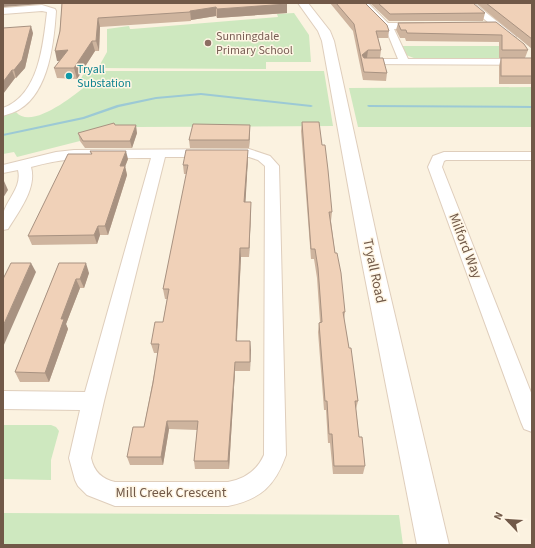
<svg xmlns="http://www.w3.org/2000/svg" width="535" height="548" viewBox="0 0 535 548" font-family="'Source Sans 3',sans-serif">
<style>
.green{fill:#cee8bf}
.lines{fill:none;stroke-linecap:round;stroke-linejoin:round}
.stream{fill:#9cc9d5;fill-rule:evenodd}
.minor-casing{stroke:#dfcebc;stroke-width:2}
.tertiary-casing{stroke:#dfcebc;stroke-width:2}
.minor{fill:#fff;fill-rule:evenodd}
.tertiary{fill:#fff;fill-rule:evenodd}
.wall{fill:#ceb49e}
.shaded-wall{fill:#a89281}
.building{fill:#f0d1b8;stroke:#a89281}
.education-dot{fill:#8d6e63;stroke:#fff6e5;stroke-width:1.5}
.culture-dot{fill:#0f9aa8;stroke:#fff6e5;stroke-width:1.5}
.labels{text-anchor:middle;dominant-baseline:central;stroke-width:3;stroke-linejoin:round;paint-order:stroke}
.far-education-label{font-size:12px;fill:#785e54;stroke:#fff6e5;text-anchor:start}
.far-culture-label{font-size:12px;fill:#0d838f;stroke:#fff6e5;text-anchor:start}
.street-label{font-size:14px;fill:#715948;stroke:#fff6e5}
</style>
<rect width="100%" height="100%" fill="#fbf2e0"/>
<!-- green -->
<g class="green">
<path d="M294,13L309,35L311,62H266V69L98,68L107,52V29L129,26L130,29H132L278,17L277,14Z"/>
<path d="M402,46H515L524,57C520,61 510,61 505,58H433L432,60H419L406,55Z"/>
<path d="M85,71H324L333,126L135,127L17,157L14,152L3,154V116L16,112C31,130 72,97 86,86H77Z"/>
<path d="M532,87V127H358L349,88Z"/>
<path d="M3,425H51L56,427L59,431L51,460V480L3,479Z"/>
<path d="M3,513L399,515L403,545H3Z"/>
</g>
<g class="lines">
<!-- stream -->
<g class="stream">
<path d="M201,93L311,105L313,106L311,107L201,95L156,99L119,107L84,119L3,136V134L83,117L117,105L156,97Z"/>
<path d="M368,105L532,106V108L369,107L367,106Z"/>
</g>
<defs>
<g id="minor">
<path d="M359,3H368L388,23H423L425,25L423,27L420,28L394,29L408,59H532V65L363,64L362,62L367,59H398L387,32Z"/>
<path d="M465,3H474L514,35L516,37L514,39H508Z"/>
<path d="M42,5L55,9L56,11C54,42 49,91 20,109C16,112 8,114 3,116V108C39,95 43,45 47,12L42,11L3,14V8Z"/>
<path d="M249,149L270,156L279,166L286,455C275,486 261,499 228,506H115L87,495L78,486L75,480L69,458L80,410L3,409V391L85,392L151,158C109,158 72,155 31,167C37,188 19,211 8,229L3,230C3,224 2,216 4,211C9,197 22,186 18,170L3,173V165L56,152L74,150ZM165,157H249L258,160L265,166L264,455C257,471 244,479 228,482H115C102,479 94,472 91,458L104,401Z"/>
<path d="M444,152H532V160H446L444,161L442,167L532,395V432L524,429L521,422L428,167L433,156Z"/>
</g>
<path id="tertiary" d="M298,3H308L330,31L334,41L380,252L449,545H417L360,252L322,41L318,31Z"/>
</defs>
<!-- minor casing -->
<use href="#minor" class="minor-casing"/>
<!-- tertiary casing -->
<use href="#tertiary" class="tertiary-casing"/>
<!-- minor -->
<use href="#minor" class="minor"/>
<!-- tertiary -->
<use href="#tertiary" class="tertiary"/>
</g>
<!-- wall -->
<g class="wall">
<path d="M62,3H287V13L217,18L216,16L191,20V21L100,27L99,51H95L77,79L57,78L54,68L60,61H57Z"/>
<path d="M330,3H365L389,31L388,38H378L381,50L380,58L387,73L386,81L363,80L353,31Z"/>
<path d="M370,3H473L485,13L483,21H389Z"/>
<path d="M476,3H532V49Z"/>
<path d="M496,22L528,50L525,58H499V42L406,41L405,38H400L396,30L398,23Z"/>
<path d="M3,28L33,33L25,68L16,78H15L3,94Z"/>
<path d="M501,58H532V84H499V66Z"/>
<path d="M302,122L332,212L331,221L335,253L345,312L344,320L358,401L356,409L359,437L365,466L363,474H333L330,443H328L326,410H324L318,332L319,323L320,322L317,278L314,259H311L301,131Z"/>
<path d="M115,125L137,133L132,148H85L80,141L78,133Z"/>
<path d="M250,125V132L249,148H190L189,140Z"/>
<path d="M90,151L128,159L125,166L127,175L108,235H100L97,244L32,245L28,236L91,154Z"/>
<path d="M248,158L245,202L251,211L249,257H241L237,341H250V371H235L229,469H195L194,461L197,430L169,429L163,465H130L127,457L144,427L158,353H154L151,344L163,322L167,299H165L163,289L187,174H184L183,165Z"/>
<path d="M59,263L89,273L84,288H80L66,324L68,329L49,382H20L15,372Z"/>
</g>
<!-- shaded-wall -->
<g class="shaded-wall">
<path d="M3,3H41V4L3,7Z"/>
<path d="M287,4V13L217,18V9Z"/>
<path d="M216,7V16L191,20L190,11Z"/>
<path d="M98,18L100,27L99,51L96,41Z"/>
<path d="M31,26L33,33L25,68L16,78L14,70Z"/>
<path d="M92,41L95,51L77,79L74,68Z"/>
<path d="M68,50L71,60L57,61L55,51Z"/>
<path d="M368,50L367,58L362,62V55Z"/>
<path d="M12,70L15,78L3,94V82Z"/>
<path d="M136,125L137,133L132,148L130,141Z"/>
<path d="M250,125V132L249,148V140Z"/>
<path d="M248,150V158L245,211L244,202Z"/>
<path d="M126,151L128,159L122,175L120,166Z"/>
<path d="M125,166L127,175L108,235L105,226Z"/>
<path d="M4,181L8,190L3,198V183Z"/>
<path d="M251,202V211L249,257V248Z"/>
<path d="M98,226L100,235L97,244L94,235Z"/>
<path d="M240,248L241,257L236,350V341Z"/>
<path d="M31,263L36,272L3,347V326Z"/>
<path d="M86,263L89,273L84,288L80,279Z"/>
<path d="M76,279L80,288L66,324L68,329L49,382L45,373L61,319Z"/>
<path d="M250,341L251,350L250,371Z"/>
<path d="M235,362V371L229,469L228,461Z"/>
<path d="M167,421L169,429L163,465L161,457Z"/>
</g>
<!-- building -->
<g class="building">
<path d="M62,3H287V4L217,9L216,7L190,11V12L98,18L96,41H92L74,68H54L68,50L55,51L60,31Z"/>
<path d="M336,3H365L387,25L389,31H376L381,50H368L362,55L364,58H383L387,73L364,72L354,24Z"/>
<path d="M378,3H473L485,13L390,14Z"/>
<path d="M486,3H532V39Z"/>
<path d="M496,22L524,44L528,50H502V35L407,33L406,30H401L398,23Z"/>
<path d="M31,26L22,60L14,70H12L3,82V28Z"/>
<rect x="501" y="58" width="31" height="18"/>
<path d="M302,122H319L322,145H325L328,170L332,212H329L335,253H337L341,273L345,312H343L349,348H351L358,401H355L359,437H362L365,466H334L332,434H329L327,401H325L319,323L322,322L318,268L315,249H311Z"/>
<path d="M114,123L115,125H136L130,141H83L78,133Z"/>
<path d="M193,124L250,125L249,140H189Z"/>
<path d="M186,150H248L244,202H251L249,248H240L236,341H250V362H235L228,461H194L198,421H167L161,457H127L133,427H144L153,383L159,344H151L155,322H163L169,289H163L188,165H183Z"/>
<path d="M90,151H126L120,166H125L105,226H98L94,235L28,236L68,154H92Z"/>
<path d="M11,263H31L3,326V279Z"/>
<path d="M59,263H86L80,279H76L61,319H64L45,373L15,372Z"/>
</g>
<!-- markers -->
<circle class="education-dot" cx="208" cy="43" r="4"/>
<circle class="culture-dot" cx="69" cy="76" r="4"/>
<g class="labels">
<!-- far-education labels -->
<g class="far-education-label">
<text x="216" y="36">Sunningdale<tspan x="216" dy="14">Primary School</tspan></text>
</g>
<!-- far-culture labels -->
<g class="far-culture-label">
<text x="77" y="69">Tryall<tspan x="77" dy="14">Substation</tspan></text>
</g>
<!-- street labels -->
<g class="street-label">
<text transform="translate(465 246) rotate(69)">Milford Way</text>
<text transform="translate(374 271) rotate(78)">Tryall Road</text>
<text x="171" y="493">Mill Creek Crescent</text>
</g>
</g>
<!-- border -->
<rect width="535" height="548" fill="none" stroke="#715948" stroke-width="8"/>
<!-- north arrow -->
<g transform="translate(507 520) rotate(295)" stroke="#fff6e5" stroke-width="3" paint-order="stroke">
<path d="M0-3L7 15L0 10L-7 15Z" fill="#715948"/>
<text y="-6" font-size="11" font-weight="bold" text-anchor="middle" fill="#715948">N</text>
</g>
</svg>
